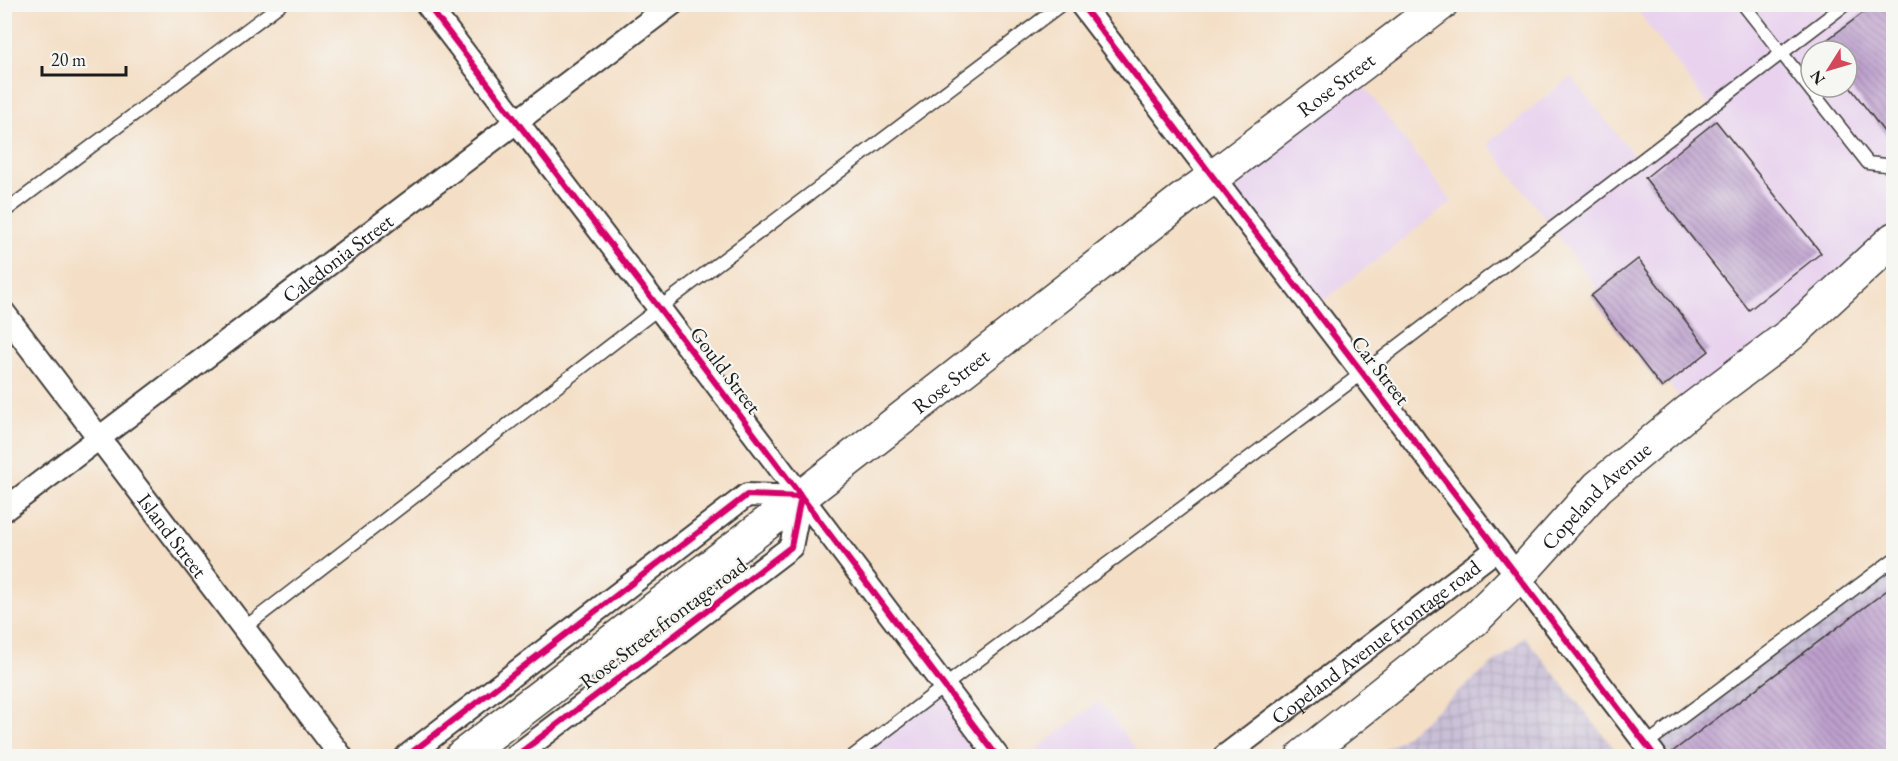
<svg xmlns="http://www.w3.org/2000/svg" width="1898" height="761" viewBox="0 0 1898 761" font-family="'EB Garamond',serif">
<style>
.built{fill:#e8d2ee;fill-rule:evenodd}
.industrial{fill:url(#industrial-grid)}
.building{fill:url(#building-back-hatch)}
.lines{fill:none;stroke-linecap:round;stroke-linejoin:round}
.lane-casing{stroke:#3c3936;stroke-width:15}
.street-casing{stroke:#3c3936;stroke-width:26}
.highway-casing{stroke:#3c3936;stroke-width:36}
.lane{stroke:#fff;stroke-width:12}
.street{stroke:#fff;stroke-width:22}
.highway{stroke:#fff;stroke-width:33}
.cycleway-casing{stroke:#f6f6f2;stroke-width:10}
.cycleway{stroke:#d6006c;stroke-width:6}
.labels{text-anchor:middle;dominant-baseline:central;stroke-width:4.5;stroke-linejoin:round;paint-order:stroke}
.street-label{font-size:21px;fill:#1c1c1c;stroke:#f6f6f2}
</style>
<defs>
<pattern id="industrial-grid" width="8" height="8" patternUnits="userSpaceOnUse" patternTransform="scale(1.5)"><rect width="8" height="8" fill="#c9bfd7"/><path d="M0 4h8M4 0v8" fill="none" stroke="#aca4b8"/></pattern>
<pattern id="building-back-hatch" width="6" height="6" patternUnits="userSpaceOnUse" patternTransform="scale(1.5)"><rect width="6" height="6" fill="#bda0cd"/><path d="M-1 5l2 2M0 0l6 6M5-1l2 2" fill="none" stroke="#9982a6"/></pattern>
</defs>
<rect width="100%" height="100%" fill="#f6f6f2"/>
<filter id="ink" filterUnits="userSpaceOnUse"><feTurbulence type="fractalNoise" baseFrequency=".0167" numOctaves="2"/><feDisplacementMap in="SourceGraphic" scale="12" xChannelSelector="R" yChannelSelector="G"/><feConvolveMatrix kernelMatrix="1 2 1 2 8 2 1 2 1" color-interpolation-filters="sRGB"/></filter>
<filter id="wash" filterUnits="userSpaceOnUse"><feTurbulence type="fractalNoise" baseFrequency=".008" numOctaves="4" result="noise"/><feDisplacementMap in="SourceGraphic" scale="24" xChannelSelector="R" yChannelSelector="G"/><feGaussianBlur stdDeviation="1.35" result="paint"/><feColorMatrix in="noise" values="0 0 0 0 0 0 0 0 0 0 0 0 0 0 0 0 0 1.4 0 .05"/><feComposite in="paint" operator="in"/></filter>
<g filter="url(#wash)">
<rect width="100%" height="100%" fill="#f4dfc6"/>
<!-- built -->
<g class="built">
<path d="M1636,5H1893V239L1689,411L1488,143L1571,77L1639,162L1710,108L1634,6ZM1811,51H1847V87H1811Z"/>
<path d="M1353,72L1452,202L1313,309L1212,178Z"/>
<path d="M944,686L997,756H853Z"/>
<path d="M1099,701L1141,756H1028Z"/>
</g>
<!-- industrial -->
<g class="industrial">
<path d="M1893,559V756H1628L1646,744Z"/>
<path d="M1525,637L1620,756H1375L1399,741Z"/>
</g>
<g id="blocks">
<!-- building -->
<g class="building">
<path d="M1875,4H1894V145L1847,83V51H1823L1819,46Z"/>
<path d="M1716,121L1821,253L1749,310L1645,178Z"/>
<path d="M1638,259L1709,351L1662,388L1591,296Z"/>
<path d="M1894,585V756H1676L1672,752Z"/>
</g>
</g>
</g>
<g filter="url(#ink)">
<use href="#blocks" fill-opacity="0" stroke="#3c3936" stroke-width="1.5"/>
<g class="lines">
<defs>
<g id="lane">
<path d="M1743,4L1868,163L1894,166"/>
<path d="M4,212L281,4"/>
<path d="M244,628L659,308L1062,4"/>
<path d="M1646,744L1894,559"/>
<path d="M853,756L968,668L1385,356L1846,4"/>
</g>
<g id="street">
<path d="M427,4L659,308L997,756"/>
<path d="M1081,4L1655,756"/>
<path id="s1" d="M4,313L341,756"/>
<path id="s2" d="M4,510L672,4"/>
<path d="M407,756L747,495L801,497L791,547L516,756"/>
<path id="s3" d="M1225,756L1497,549"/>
</g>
<g id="highway">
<path id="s4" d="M462,756L801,497L1183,199L1212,178L1441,4"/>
<path id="s5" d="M1303,756L1474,620L1518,576L1598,487L1689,411L1791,334L1894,239"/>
</g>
</defs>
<!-- lane casing -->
<use href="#lane" class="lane-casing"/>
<!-- street casing -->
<use href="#street" class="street-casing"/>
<!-- highway casing -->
<use href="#highway" class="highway-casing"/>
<!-- lane -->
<use href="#lane" class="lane"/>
<!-- street -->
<use href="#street" class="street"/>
<!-- highway -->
<use href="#highway" class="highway"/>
<defs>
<g id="cycleway">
<path d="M427,4L659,308L997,756"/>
<path d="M1081,4L1655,756"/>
<path d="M407,756L747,495L801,497L791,547L516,756"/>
</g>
</defs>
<!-- cycleway casing -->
<use href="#cycleway" class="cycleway-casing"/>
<!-- cycleway -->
<use href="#cycleway" class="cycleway"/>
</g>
</g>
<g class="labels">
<!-- street labels -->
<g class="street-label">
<text stroke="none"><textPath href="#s4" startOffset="1102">Rose Street</textPath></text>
<text stroke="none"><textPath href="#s2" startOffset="418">Caledonia Street</textPath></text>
<text transform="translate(726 370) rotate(53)">Gould Street</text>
<text transform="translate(1381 370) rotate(52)">Car Street</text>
<text stroke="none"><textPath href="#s4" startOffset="616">Rose Street</textPath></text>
<text stroke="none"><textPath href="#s5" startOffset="393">Copeland Avenue</textPath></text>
<text stroke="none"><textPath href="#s1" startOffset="279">Island Street</textPath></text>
<text transform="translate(663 623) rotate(-37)">Rose Street frontage road</text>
<text stroke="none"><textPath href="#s3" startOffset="189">Copeland Avenue frontage road</textPath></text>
</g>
</g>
<!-- margin -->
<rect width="1898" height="761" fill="none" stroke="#f6f6f2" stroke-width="24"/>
<!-- north arrow -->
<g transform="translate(1829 69) rotate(233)"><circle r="28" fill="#f6f6f2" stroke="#9f9f9c" stroke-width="1.5"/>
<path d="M0-4.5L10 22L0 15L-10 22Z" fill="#d1495b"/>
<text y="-9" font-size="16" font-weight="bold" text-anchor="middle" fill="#1c1c1c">N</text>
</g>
<!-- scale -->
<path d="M42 66v9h84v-9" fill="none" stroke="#1c1c1c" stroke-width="3"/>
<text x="51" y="66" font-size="18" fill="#1c1c1c" stroke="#f6f6f2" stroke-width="4.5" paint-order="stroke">20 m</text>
</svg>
